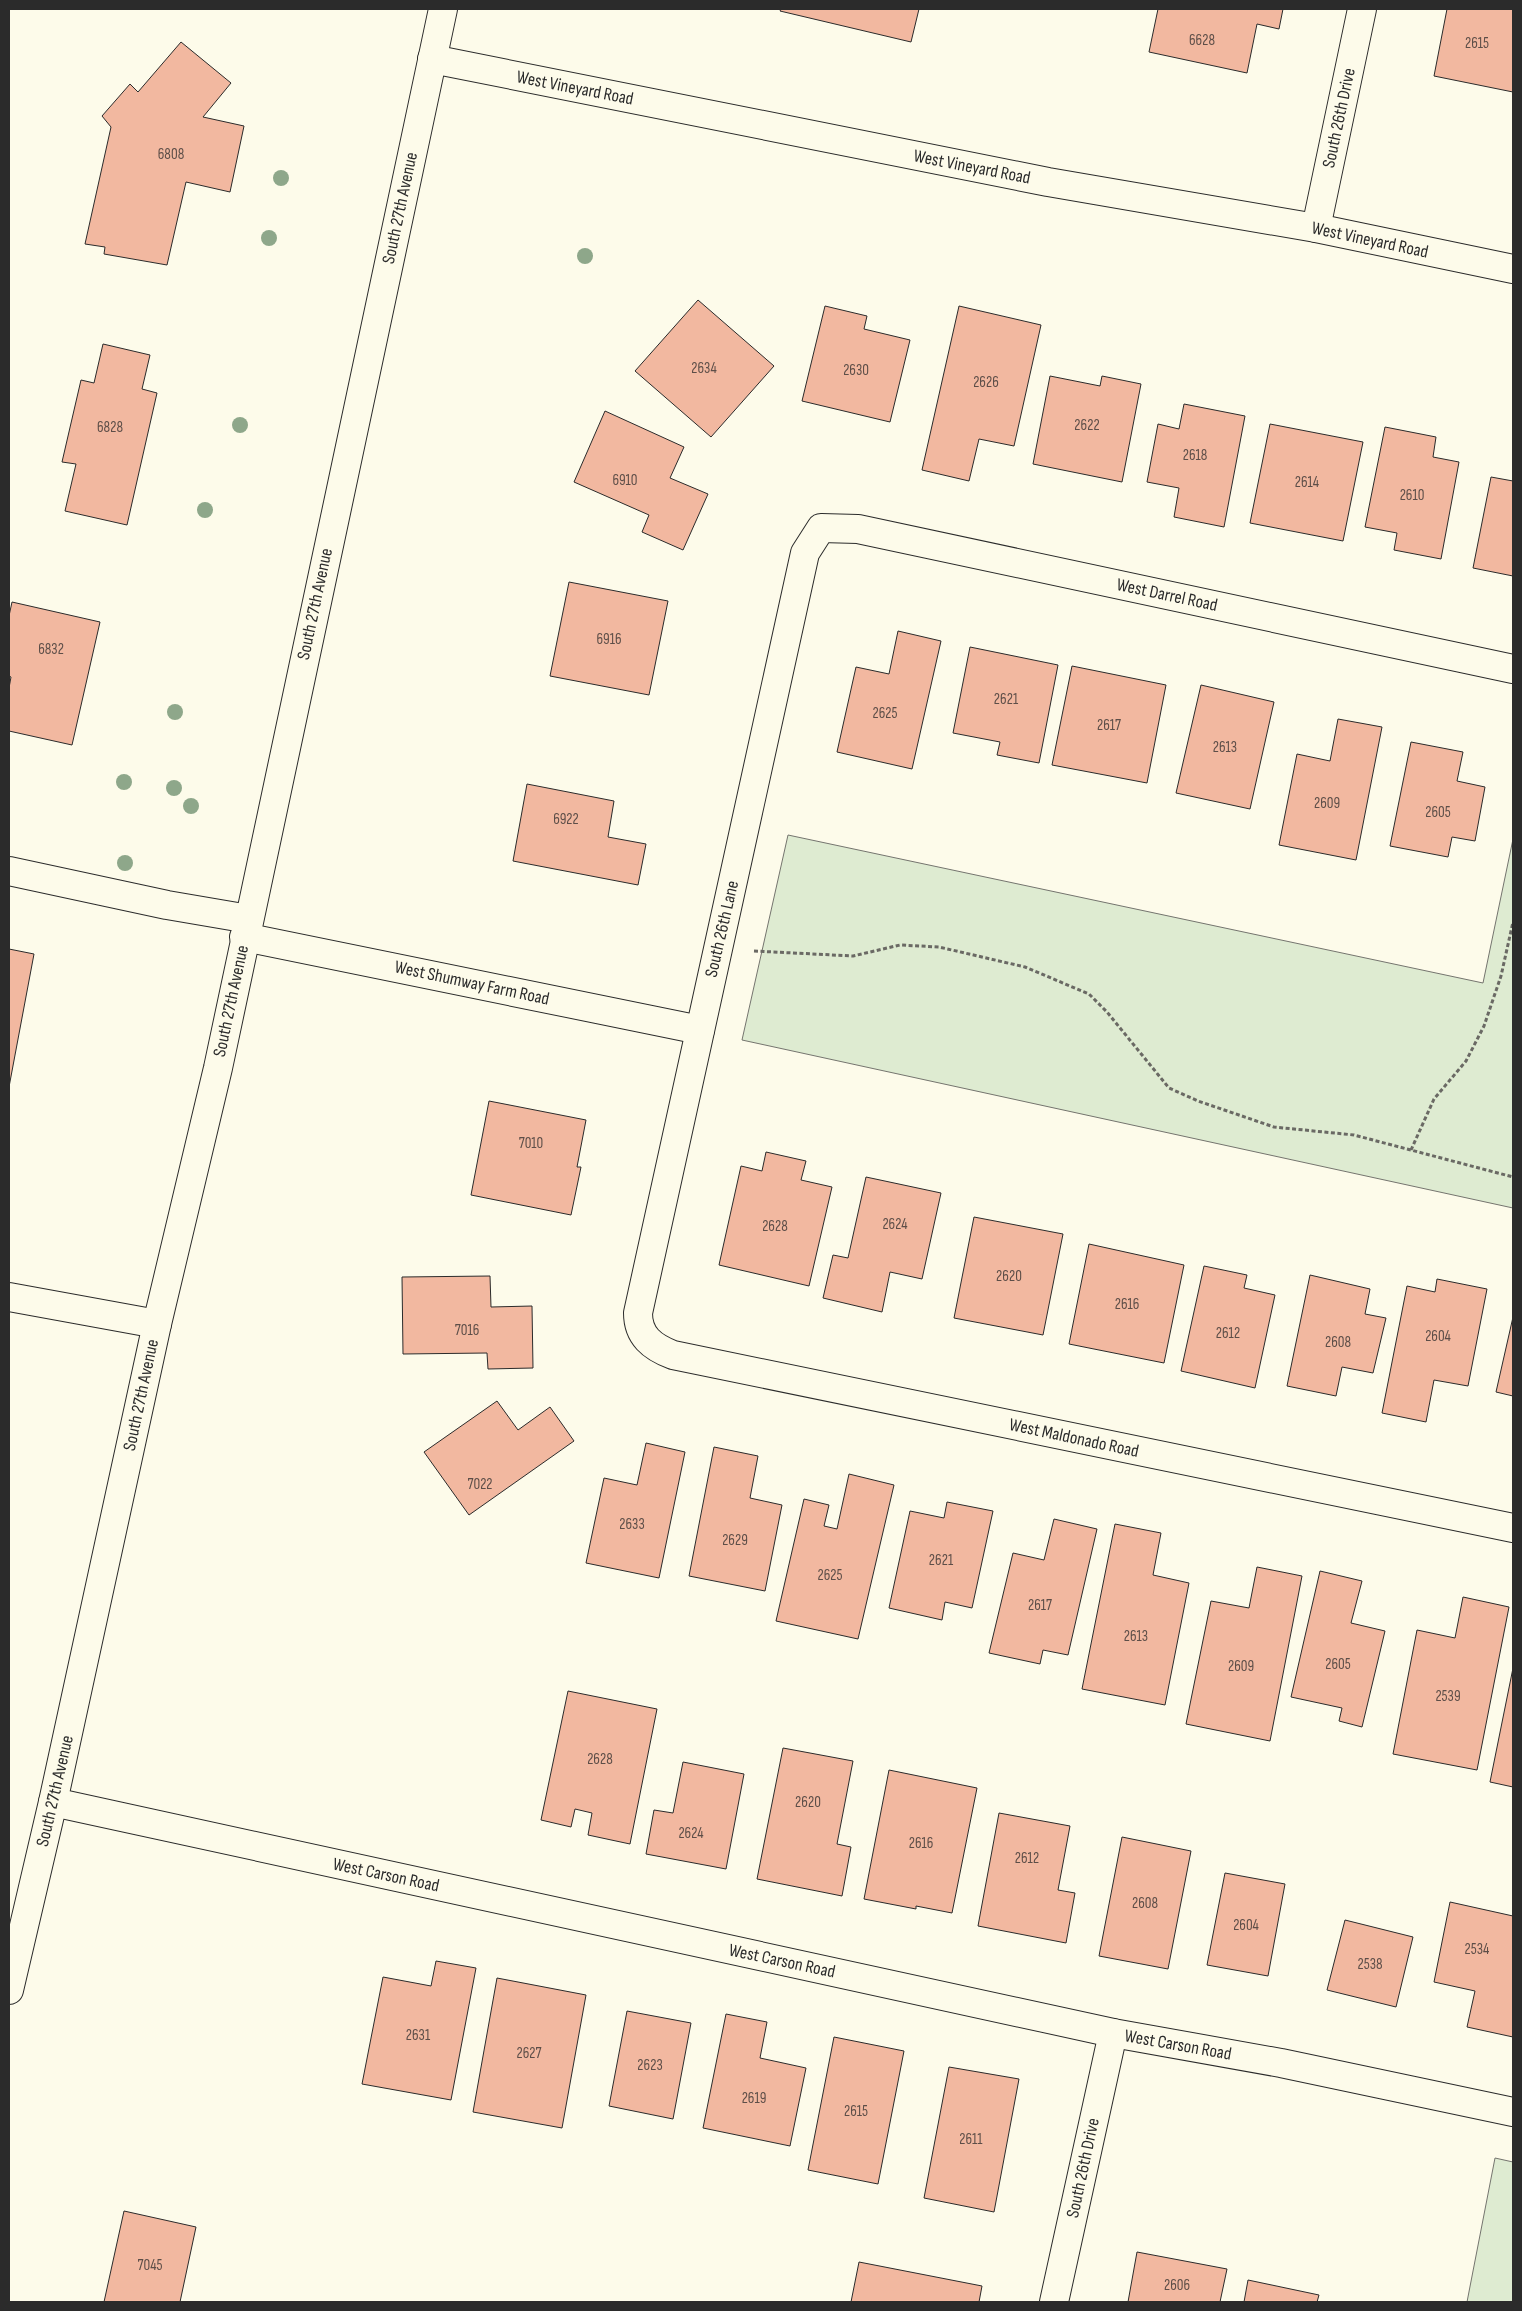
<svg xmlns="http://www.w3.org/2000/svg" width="1522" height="2311" viewBox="0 0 1522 2311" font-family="'Sofia Sans Condensed',sans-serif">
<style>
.green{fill:#deebd1;stroke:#74746e}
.building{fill:#f2b8a0;stroke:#2b2b2b}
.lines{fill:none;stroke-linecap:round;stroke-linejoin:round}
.minor-casing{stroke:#2b2b2b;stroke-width:30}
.major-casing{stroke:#2b2b2b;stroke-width:30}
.path{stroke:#6a6964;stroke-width:3;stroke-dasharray:4 2.5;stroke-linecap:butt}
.minor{stroke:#fdfbea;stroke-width:28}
.major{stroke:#fdfbea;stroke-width:28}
.tree{fill:#8ea78a}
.labels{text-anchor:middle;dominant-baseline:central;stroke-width:4;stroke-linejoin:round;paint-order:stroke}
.number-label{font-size:15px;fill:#5d4e48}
.street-label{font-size:18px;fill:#2b2b2b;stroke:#fdfbea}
</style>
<rect width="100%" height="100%" fill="#fdfbea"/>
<!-- green -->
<g class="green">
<path d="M788,835L1483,983L1513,839V1208L742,1040Z"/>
<path d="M1495,2158L1513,2162V2302H1467Z"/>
</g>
<!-- building -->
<g class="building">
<path d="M781,9H919L911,42L780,11Z"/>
<path d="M1158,9H1283L1279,29L1257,24L1247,73L1149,52Z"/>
<path d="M1447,9H1513V92L1434,76Z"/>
<path d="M181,42L231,83L203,117L244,126L230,192L186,182L167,265L104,254L105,247L85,244L111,127L102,116L130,84L138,92Z"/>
<path d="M698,300L774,366L711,437L635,371Z"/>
<path d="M825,306L867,316L864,329L910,340L890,422L802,401Z"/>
<path d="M959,306L1041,325L1014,446L979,439L969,481L922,470Z"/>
<path d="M103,344L150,355L142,389L157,393L127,525L65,511L76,464L62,462L81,380L94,383Z"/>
<path d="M1050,376L1100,386L1102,376L1141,384L1122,482L1033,464Z"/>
<path d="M1184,404L1245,416L1224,527L1174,517L1179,488L1147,482L1158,424L1179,429Z"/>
<path d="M605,411L684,447L670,478L708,494L683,550L642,532L649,515L574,482Z"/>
<path d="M1270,424L1363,442L1343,541L1250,523Z"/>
<path d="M1385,427L1436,437L1433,457L1459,462L1441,559L1394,550L1397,533L1365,527Z"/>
<path d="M1491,477L1513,481V576L1473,568Z"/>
<path d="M569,582L668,601L649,695L550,676Z"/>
<path d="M12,602L100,622L72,745L9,731V688L11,677L9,676V616Z"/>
<path d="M898,631L941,641L912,769L837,752L856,667L889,674Z"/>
<path d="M970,647L1058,665L1039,763L997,755L1000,742L953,733Z"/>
<path d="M1072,666L1166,685L1147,783L1052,765Z"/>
<path d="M1201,685L1274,702L1250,809L1176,793Z"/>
<path d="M1338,719L1382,727L1356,860L1279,845L1297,754L1330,761Z"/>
<path d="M1411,742L1463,752L1457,781L1485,787L1475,841L1452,837L1448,857L1390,846Z"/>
<path d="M527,784L614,801L608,837L646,844L638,885L513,861Z"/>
<path d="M9,949L34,954L9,1087Z"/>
<path d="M489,1101L586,1120L577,1167H581L571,1215L471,1195Z"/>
<path d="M766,1152L806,1161L801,1180L832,1187L809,1286L719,1265L741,1166L762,1171Z"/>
<path d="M866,1177L941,1193L922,1279L890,1272L882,1312L823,1298L833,1255L848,1258Z"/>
<path d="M974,1217L1063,1234L1043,1335L954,1318Z"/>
<path d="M1089,1244L1184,1265L1164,1363L1069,1344Z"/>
<path d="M1204,1266L1247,1275L1244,1288L1275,1295L1255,1388L1181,1371Z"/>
<path d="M1310,1275L1370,1289L1365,1314L1386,1318L1373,1373L1342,1367L1336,1396L1287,1386Z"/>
<path d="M490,1276L491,1307L532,1306L533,1368L488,1369L487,1353L403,1354L402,1277Z"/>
<path d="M1437,1279L1487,1289L1468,1386L1434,1380L1426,1422L1382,1413L1407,1286L1435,1292Z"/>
<path d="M1513,1317V1396L1496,1392Z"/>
<path d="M497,1401L518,1430L550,1407L574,1441L469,1515L424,1452Z"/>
<path d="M646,1443L685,1452L659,1578L586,1563L604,1478L637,1485Z"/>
<path d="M714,1447L758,1456L750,1498L782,1505L765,1591L689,1576Z"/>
<path d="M849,1474L894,1485L858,1639L776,1621L804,1499L829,1505L824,1526L837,1529Z"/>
<path d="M947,1502L993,1511L972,1608L945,1602L942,1620L889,1608L910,1511L944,1518Z"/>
<path d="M1054,1519L1097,1529L1068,1655L1043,1650L1040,1664L989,1653L1013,1553L1044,1560Z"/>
<path d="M1115,1524L1161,1533L1153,1575L1189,1583L1165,1705L1082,1689Z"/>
<path d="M1257,1567L1302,1576L1270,1741L1186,1724L1211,1601L1249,1608Z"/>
<path d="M1320,1571L1362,1581L1351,1623L1385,1631L1362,1727L1339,1721L1342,1708L1291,1697Z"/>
<path d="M1463,1597L1509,1607L1477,1770L1393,1754L1417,1630L1455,1638Z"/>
<path d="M1513,1668V1787L1490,1782Z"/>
<path d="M568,1691L657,1709L630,1844L588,1835L592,1813L575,1809L571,1827L541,1820Z"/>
<path d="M783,1748L853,1761L837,1844L851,1847L842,1896L757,1879Z"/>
<path d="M683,1762L744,1774L726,1869L646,1854L654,1810L673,1813Z"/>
<path d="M889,1770L977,1788L952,1913L916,1906V1909L864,1899Z"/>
<path d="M999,1813L1070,1826L1058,1890L1075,1893L1066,1943L978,1926Z"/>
<path d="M1122,1837L1191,1851L1168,1969L1099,1956Z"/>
<path d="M1225,1873L1285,1884L1268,1976L1207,1965Z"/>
<path d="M1450,1902L1513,1916V2037L1467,2027L1475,1991L1434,1982Z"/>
<path d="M1345,1920L1413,1937L1396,2007L1327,1990Z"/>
<path d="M436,1961L476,1968L451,2100L362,2084L383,1977L431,1986Z"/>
<path d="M497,1978L586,1995L562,2128L473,2112Z"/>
<path d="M627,2011L691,2023L673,2119L609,2106Z"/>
<path d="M726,2014L767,2022L760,2058L806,2068L790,2146L703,2128Z"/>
<path d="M834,2037L904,2051L878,2184L808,2170Z"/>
<path d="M949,2067L1019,2079L994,2212L924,2198Z"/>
<path d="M124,2211L196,2227L180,2302H104Z"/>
<path d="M1137,2252L1227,2269L1220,2302H1128Z"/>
<path d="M859,2262L982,2286L979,2302H851Z"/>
<path d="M1248,2280L1319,2295L1317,2302H1244Z"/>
</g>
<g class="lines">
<defs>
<g id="minor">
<path d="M432,59L1048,182L1316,228L1513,269"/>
<path d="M1316,228L1362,9"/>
<path d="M1513,669L858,529L821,528L805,553L638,1313C638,1336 652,1347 673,1355L1513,1528"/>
<path d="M9,871L167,905L249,919"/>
<path d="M244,937L700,1030"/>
<path d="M9,1297L157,1324"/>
<path d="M53,1802L1113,2033L1281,2063L1513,2112"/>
<path d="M1054,2302L1113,2033"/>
</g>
<path id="major" d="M9,1990L53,1802L157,1324L218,1068L443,9"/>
</defs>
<!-- minor casing -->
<use href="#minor" class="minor-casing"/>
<!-- major casing -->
<use href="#major" class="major-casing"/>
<!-- path -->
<g class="path">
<path d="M754,951L853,956L900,945L939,947L1025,967L1089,994L1107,1012L1169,1088L1198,1101L1274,1127L1354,1135L1513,1177"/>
<path d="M1411,1150L1434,1099L1466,1061L1484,1026L1501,976L1513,922"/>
</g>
<!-- minor -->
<use href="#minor" class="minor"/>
<!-- major -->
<use href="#major" class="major"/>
</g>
<!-- trees -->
<g class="tree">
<circle cx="281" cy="178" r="8"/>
<circle cx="269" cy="238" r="8"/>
<circle cx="585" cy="256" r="8"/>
<circle cx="240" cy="425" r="8"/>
<circle cx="205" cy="510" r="8"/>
<circle cx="175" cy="712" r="8"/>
<circle cx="124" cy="782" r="8"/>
<circle cx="174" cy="788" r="8"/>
<circle cx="191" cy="806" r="8"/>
<circle cx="125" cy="863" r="8"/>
</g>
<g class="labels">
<!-- number labels -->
<g class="number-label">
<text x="1202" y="40">6628</text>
<text x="1477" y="43">2615</text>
<text x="171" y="154">6808</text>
<text x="704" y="368">2634</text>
<text x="856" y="370">2630</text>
<text x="986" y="382">2626</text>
<text x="1087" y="425">2622</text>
<text x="110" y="427">6828</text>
<text x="1195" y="455">2618</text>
<text x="625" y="480">6910</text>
<text x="1307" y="482">2614</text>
<text x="1412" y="495">2610</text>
<text x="609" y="639">6916</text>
<text x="51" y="649">6832</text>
<text x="1006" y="699">2621</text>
<text x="885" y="713">2625</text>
<text x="1109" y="725">2617</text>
<text x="1225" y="747">2613</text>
<text x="1327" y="803">2609</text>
<text x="1438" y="812">2605</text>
<text x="566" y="819">6922</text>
<text x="531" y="1143">7010</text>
<text x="895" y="1224">2624</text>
<text x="775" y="1226">2628</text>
<text x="1009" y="1276">2620</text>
<text x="1127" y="1304">2616</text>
<text x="467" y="1330">7016</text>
<text x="1228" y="1333">2612</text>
<text x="1438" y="1336">2604</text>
<text x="1338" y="1342">2608</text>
<text x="480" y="1484">7022</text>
<text x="632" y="1524">2633</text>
<text x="735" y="1540">2629</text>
<text x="941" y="1560">2621</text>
<text x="830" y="1575">2625</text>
<text x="1040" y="1605">2617</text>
<text x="1136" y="1636">2613</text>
<text x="1338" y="1664">2605</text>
<text x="1241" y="1666">2609</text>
<text x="1448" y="1696">2539</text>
<text x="600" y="1759">2628</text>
<text x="808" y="1802">2620</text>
<text x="691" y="1833">2624</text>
<text x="921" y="1843">2616</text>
<text x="1027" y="1858">2612</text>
<text x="1145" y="1903">2608</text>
<text x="1246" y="1925">2604</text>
<text x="1477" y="1949">2534</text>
<text x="1370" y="1964">2538</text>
<text x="418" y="2035">2631</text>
<text x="529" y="2053">2627</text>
<text x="650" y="2065">2623</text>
<text x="754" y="2098">2619</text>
<text x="856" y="2111">2615</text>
<text x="971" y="2139">2611</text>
<text x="150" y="2265">7045</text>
<text x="1177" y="2285">2606</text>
</g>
<!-- street labels -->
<g class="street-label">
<text transform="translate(575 88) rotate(11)">West Vineyard Road</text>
<text transform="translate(1339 118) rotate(-78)">South 26th Drive</text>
<text transform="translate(972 167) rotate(11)">West Vineyard Road</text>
<text transform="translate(400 208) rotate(-78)">South 27th Avenue</text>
<text transform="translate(1370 240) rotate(12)">West Vineyard Road</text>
<text transform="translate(1167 595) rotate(12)">West Darrel Road</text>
<text transform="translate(315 604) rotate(-78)">South 27th Avenue</text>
<text transform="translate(722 929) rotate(-77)">South 26th Lane</text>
<text transform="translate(472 983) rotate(12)">West Shumway Farm Road</text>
<text transform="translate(231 1001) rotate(-78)">South 27th Avenue</text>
<text transform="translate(141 1395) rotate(-78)">South 27th Avenue</text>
<text transform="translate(1074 1438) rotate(12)">West Maldonado Road</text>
<text transform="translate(55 1791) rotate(-77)">South 27th Avenue</text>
<text transform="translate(386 1875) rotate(12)">West Carson Road</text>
<text transform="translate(782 1961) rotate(12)">West Carson Road</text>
<text transform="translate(1178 2045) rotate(10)">West Carson Road</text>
<text transform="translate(1083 2168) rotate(-78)">South 26th Drive</text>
</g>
</g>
<!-- border -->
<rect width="1522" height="2311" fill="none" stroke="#2b2b2b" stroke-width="20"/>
</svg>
